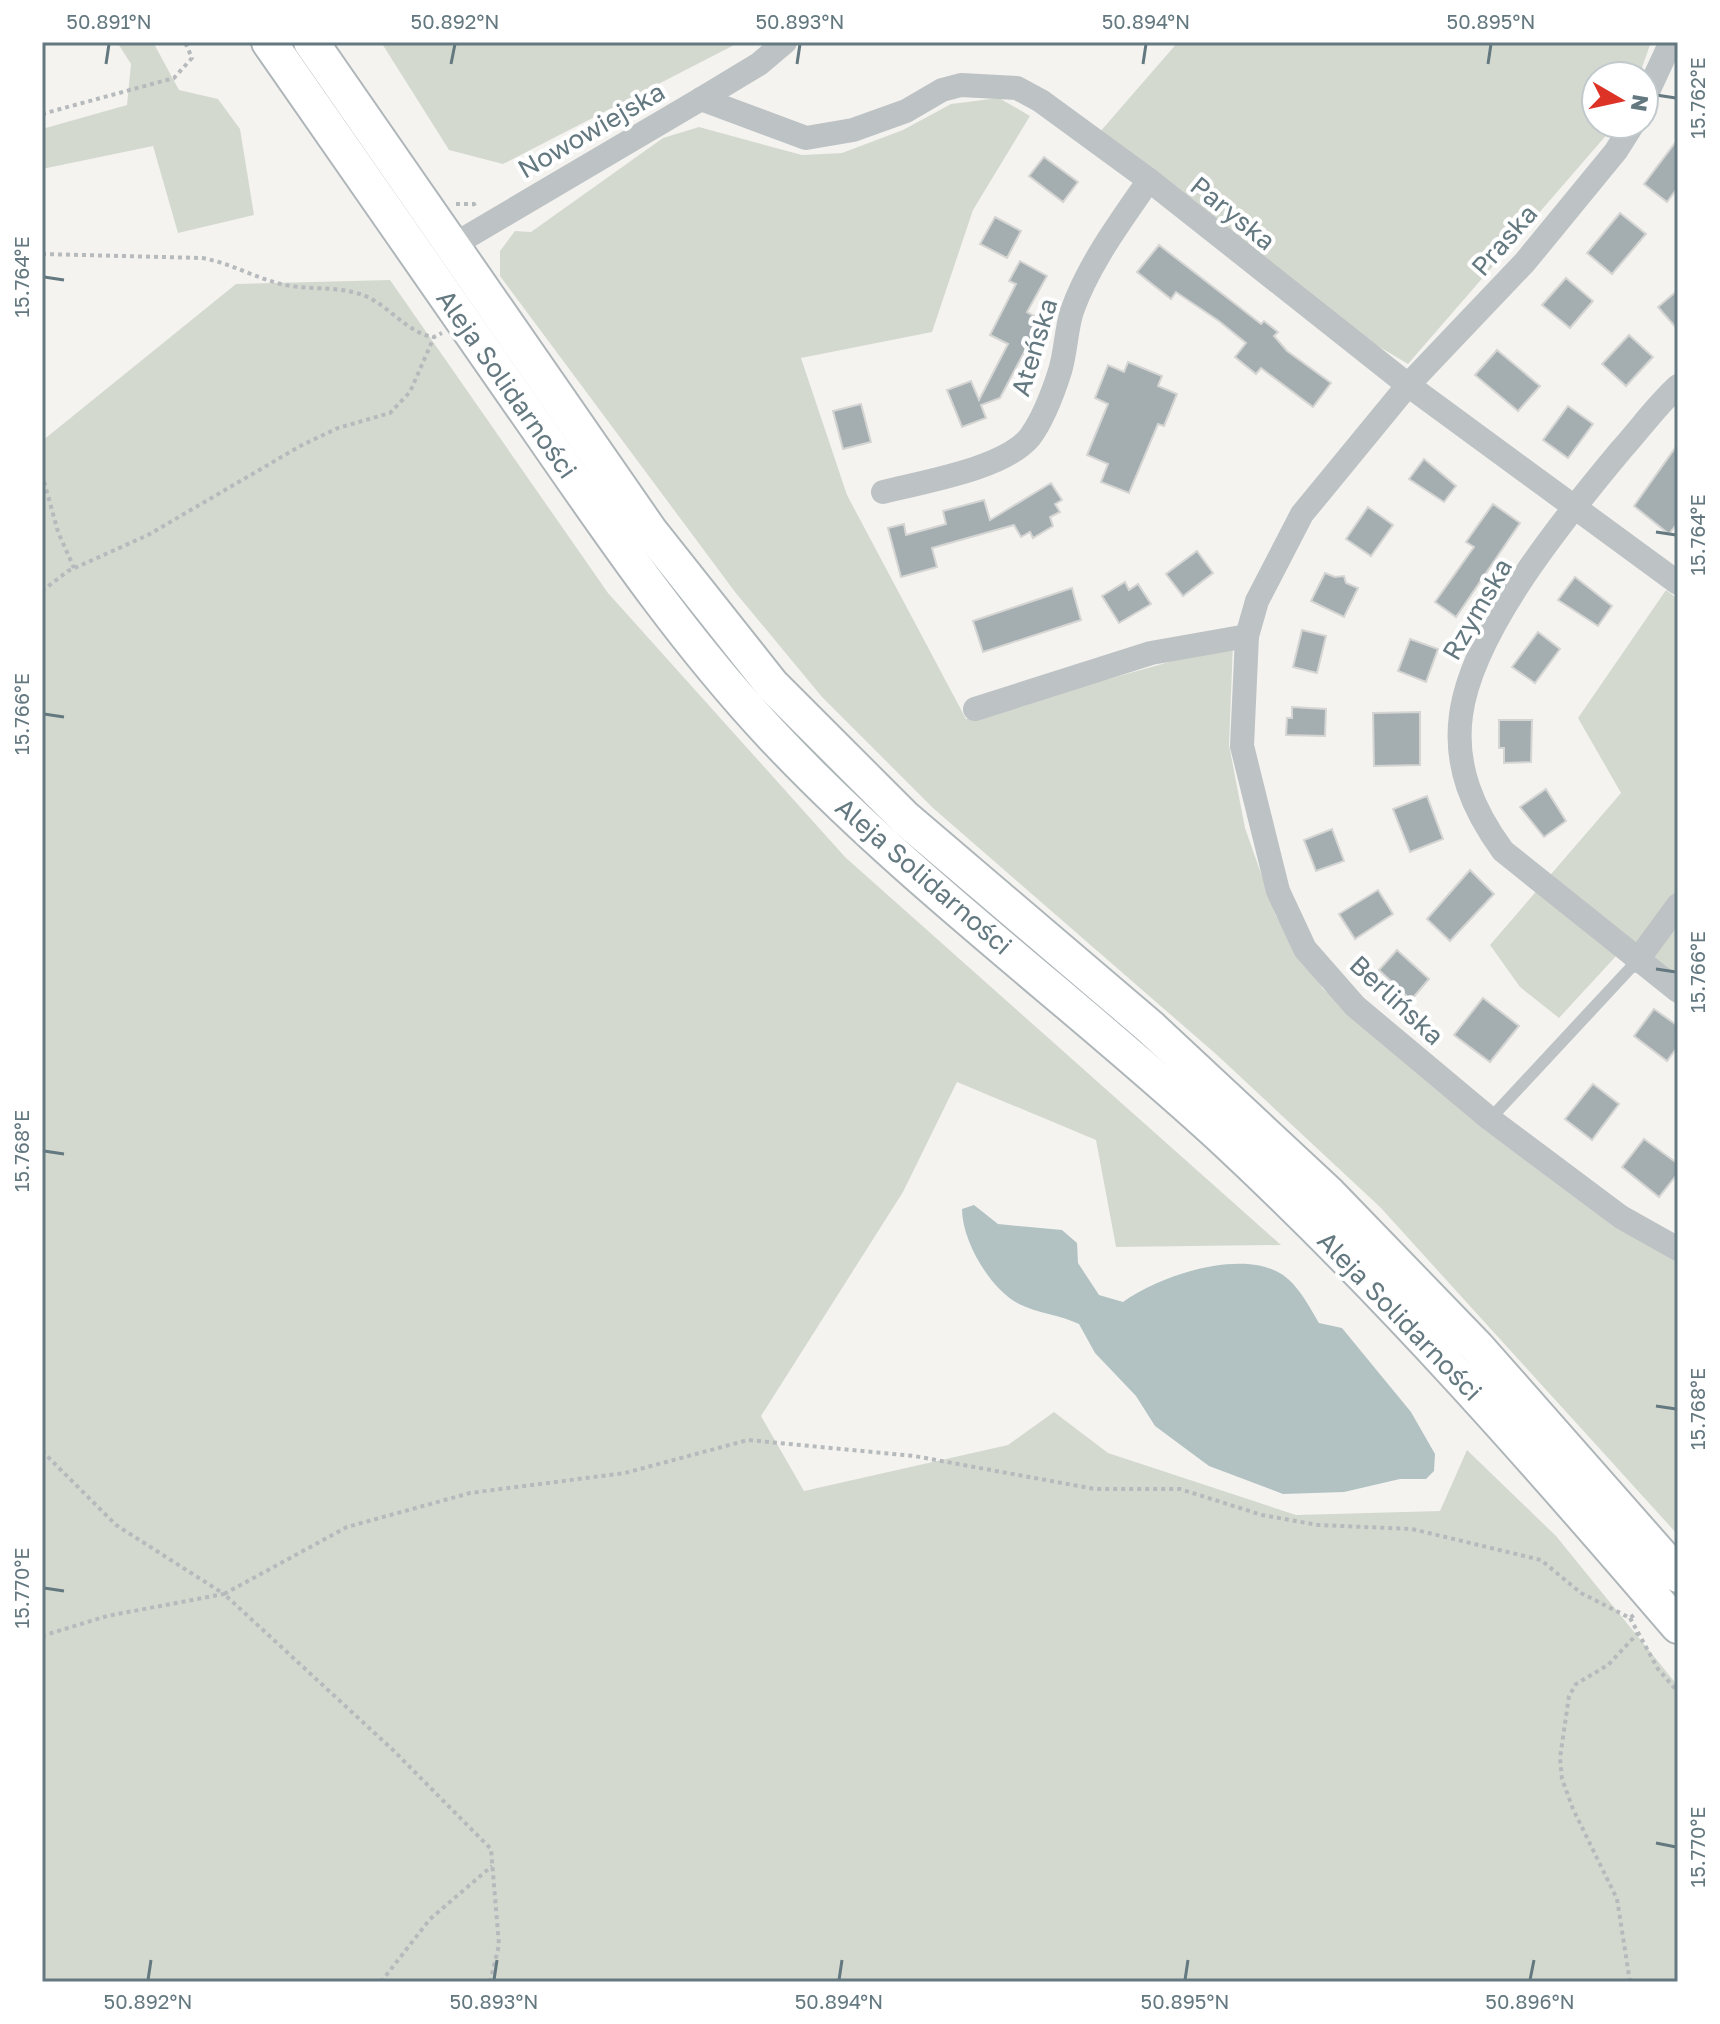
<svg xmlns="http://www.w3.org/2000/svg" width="1720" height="2024" viewBox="0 0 1720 2024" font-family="'Golos Text',sans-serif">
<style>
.green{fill:#d4d9cf}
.water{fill:#b2c2c3}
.building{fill:#a4aeb1;stroke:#d5d5d3;stroke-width:2}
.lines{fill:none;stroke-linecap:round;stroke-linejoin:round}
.secondary-casing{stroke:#afb6b9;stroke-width:38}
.path{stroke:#b7babc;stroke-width:4;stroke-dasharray:4 4;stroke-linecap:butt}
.lane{stroke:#bdc2c4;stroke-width:12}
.street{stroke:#bdc2c4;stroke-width:24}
.secondary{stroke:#fff;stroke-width:34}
.ticks{fill:none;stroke:#647880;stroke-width:3}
.labels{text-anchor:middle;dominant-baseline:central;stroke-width:8;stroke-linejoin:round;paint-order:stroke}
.street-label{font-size:26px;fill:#647880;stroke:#fff}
.neatline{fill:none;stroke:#647880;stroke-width:3}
.ticks-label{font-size:20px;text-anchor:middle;fill:#647880}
</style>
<rect width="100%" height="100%" fill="#f4f3f0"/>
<!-- green -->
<g class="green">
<path d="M117,42H153L179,90L218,99L240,129L254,215L178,233L153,146L42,169V129L127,105L131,64Z"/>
<path d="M381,42H740L503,164L449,150Z"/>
<path d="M1178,42H1651L1639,76H1596V124H1616L1408,364L1331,318L1099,133Z"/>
<path d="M999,98L1030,116L973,210L932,332L801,358L847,495L966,719L1233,644L1229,745L1245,828L1276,916L1323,989L1481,1123L1678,1260V1535L1380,1207L1217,1055L933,808L822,697L735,592L500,276V251L515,231L531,232L663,138L699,127L802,155L842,153L903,130L951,104Z"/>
<path d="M390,280L608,593L845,857L1281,1245L1116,1247L1096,1140L957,1082L903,1192L761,1416L804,1491L1008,1445L1054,1412L1108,1453L1296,1515L1440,1511L1467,1450L1556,1536L1678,1686V1982H42V441L236,284Z"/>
<path d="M1666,590L1678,599V978L1629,942L1559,1018L1520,987L1490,945L1621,793L1578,718Z"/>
</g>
<!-- water -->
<path class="water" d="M974,1205L998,1224L1062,1230L1077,1243L1078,1263L1099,1295L1123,1302C1159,1276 1234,1251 1276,1271C1296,1280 1309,1306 1319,1323L1342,1328L1411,1412L1435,1454L1434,1471L1426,1479H1400L1344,1492L1283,1494L1209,1466L1155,1426L1136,1396L1095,1353L1079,1324C1060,1315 1037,1313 1019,1304C990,1289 962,1241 962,1209Z"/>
<!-- building -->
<g class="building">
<path d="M1678,139V187L1667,202L1644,184Z"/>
<path d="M1044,157L1078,182L1063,202L1029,176Z"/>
<path d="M1620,213L1646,234L1612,274L1587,253Z"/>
<path d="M995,217L1021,231L1007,258L980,244Z"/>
<path d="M1159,245L1261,324L1264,321L1278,332L1274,336L1287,351L1331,383L1313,407L1261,368L1256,374L1235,357L1246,343L1219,321L1176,292L1171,299L1137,272Z"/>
<path d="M1020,261L1047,276L1027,312L1041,320L1000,398L981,405L986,418L962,427L947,390L971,381L979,400L1008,344L990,335L1016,284L1009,281Z"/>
<path d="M1566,278L1593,301L1570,328L1542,305Z"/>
<path d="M1678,290V330L1658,307Z"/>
<path d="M1629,335L1653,357L1626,386L1602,364Z"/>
<path d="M1497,350L1540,386L1518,411L1475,375Z"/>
<path d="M1128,362L1162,376L1158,386L1177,394L1164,426L1158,424L1129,493L1101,482L1108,464L1087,455L1108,404L1095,398L1108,365L1124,372Z"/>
<path d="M861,404L871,442L843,449L833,411Z"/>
<path d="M1568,406L1593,424L1568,458L1543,440Z"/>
<path d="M1678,444V522L1669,534L1634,506Z"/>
<path d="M1424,459L1456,486L1444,502L1409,479Z"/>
<path d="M1051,483L1062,500L1055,504L1060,512L1050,517L1053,526L1033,538L1030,532L1021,537L1014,525L932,548L937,567L901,577L888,528L904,524L906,535L946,524L943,511L984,500L990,520Z"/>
<path d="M1493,504L1520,523L1456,617L1435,602L1474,547L1466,542Z"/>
<path d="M1368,507L1393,525L1371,556L1346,539Z"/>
<path d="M1197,551L1213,573L1183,596L1166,574Z"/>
<path d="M1325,573L1335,577L1344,576L1346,583L1358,588L1344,617L1311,601Z"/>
<path d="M1575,577L1612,606L1598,626L1558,600Z"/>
<path d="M1125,582L1129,590L1138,584L1151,604L1119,623L1102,596Z"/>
<path d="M1072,588L1081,620L983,652L973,621Z"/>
<path d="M1302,630L1326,636L1317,673L1293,667Z"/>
<path d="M1538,632L1560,649L1535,683L1512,667Z"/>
<path d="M1410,639L1438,649L1426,682L1398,671Z"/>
<path d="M1292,707L1326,709L1325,736L1286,735L1287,718H1292Z"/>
<path d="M1420,712V765L1374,766L1373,713Z"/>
<path d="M1499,720H1532L1531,762L1504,763V748H1499Z"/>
<path d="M1546,789L1566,821L1544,837L1520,807Z"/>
<path d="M1427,796L1443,839L1410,852L1393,809Z"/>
<path d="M1332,829L1344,861L1316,871L1304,840Z"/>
<path d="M1470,870L1494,894L1450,941L1427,919Z"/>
<path d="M1378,890L1393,914L1355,939L1339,914Z"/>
<path d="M1397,950L1429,979L1411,1000L1379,970Z"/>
<path d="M1483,998L1519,1026L1490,1062L1454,1035Z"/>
<path d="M1654,1009L1678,1026V1046L1667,1061L1634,1036Z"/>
<path d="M1593,1084L1619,1104L1592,1140L1565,1119Z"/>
<path d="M1644,1139L1678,1164V1173L1659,1197L1622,1167Z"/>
</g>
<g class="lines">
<defs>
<g id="secondary">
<path d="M269,42C357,168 444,294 532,420C607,528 681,638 772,735C911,883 1077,1003 1226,1141C1388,1292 1534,1458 1678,1626"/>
<path d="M311,42L650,531L772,685L905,818L1150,1027L1329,1194L1477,1347L1678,1575"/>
</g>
</defs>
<!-- secondary casing -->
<use href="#secondary" class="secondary-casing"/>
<!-- path -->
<g class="path">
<path d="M42,114L174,78L192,58L185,42"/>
<path d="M456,204H474L476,208"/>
<path d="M42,254L202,258C231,263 257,279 285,285C310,290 335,286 360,294C388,303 407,334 434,337"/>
<path d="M42,474L58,532L74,568"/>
<path d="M42,591L68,571L148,535L302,445L338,428L390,413L410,392L434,337L442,333"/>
<path d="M42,1451L116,1525L224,1594L107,1616L42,1636"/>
<path d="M1630,1618L1658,1669L1678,1692"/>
<path d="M381,1982L430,1919L492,1866"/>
<path d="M490,1982L499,1945L491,1849L393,1750L224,1594L347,1527L470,1493L625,1473L748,1440L914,1456L1095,1489H1180L1262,1515L1318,1525L1412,1529L1541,1560L1581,1593L1630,1618L1635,1614"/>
<path d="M1630,1982L1617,1899L1573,1809L1562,1779L1560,1758L1569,1696L1576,1684L1608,1665L1638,1633"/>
</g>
<!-- lane -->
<path class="lane" d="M1490,1119L1637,961"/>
<!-- street -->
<g class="street">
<path d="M701,99L806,138L853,130L906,111L942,90L961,85L1017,88L1041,101L1149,180L1408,385L1678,583"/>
<path d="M1644,100L1671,42"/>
<path d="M1633,124L1616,151L1525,262L1408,385L1302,514L1257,601L1247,636L1242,746L1278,891L1305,949L1355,1006L1490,1119L1621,1217L1678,1249"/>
<path d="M438,254L701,99L759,64L785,42"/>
<path d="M1678,386C1657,405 1640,429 1621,450C1566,516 1472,630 1461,715C1454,766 1473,810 1503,851L1678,991"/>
<path d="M883,492C922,482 1004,469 1030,437C1044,418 1053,393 1060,371C1066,351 1066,330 1072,311C1089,263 1121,221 1149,180"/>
<path d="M975,709L1151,653L1247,636"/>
<path d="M1637,961L1678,905"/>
</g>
<!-- secondary -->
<use href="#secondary" class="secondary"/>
</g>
<!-- ticks -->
<path class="ticks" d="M106,64L109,44M451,64L455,44M797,64L800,44M1143,64L1146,44M1488,64L1491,44M1656,95L1676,98M44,277L64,280M1656,532L1676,535M44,714L64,717M1656,969L1676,972M44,1151L64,1154M1656,1406L1676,1409M44,1588L64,1591M1656,1843L1676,1847M148,1980L151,1960M494,1980L497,1960M839,1980L842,1960M1185,1980L1188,1960M1530,1980L1534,1960"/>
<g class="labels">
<!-- street labels -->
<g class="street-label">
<text transform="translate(591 130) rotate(-30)">Nowowiejska</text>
<text transform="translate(1233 213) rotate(39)">Paryska</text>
<text transform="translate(1504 240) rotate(-49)">Praska</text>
<text transform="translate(1034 347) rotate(-73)">Ateńska</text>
<text transform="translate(507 384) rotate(55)">Aleja Solidarności</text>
<text transform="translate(1477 609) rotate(-60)">Rzymska</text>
<text transform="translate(924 876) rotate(41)">Aleja Solidarności</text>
<text transform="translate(1397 1000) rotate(43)">Berlińska</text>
<text transform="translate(1400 1316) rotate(46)">Aleja Solidarności</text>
</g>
</g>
<!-- border -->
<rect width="1720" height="2024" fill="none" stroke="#ffffff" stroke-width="88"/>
<!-- north arrow -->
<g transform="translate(1620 100) rotate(99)"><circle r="38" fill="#ffffff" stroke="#c1c9cc" stroke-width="2"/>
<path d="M0-6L14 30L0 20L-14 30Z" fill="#dd3327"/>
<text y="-12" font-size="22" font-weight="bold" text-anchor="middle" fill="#647880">N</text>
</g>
<rect x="44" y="44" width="1632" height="1936" class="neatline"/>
<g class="ticks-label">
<text x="109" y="29">50.891°N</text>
<text x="455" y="29">50.892°N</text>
<text x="800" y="29">50.893°N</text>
<text x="1146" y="29">50.894°N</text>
<text x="1491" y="29">50.895°N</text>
<text transform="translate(1698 98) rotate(-90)" y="7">15.762°E</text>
<text transform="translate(22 277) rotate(-90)" y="7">15.764°E</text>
<text transform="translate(1698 535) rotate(-90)" y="7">15.764°E</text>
<text transform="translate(22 714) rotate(-90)" y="7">15.766°E</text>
<text transform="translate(1698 972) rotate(-90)" y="7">15.766°E</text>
<text transform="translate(22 1151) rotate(-90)" y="7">15.768°E</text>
<text transform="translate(1698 1409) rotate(-90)" y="7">15.768°E</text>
<text transform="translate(22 1588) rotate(-90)" y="7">15.770°E</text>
<text transform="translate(1698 1847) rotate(-90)" y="7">15.770°E</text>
<text x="148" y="2009">50.892°N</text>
<text x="494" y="2009">50.893°N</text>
<text x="839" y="2009">50.894°N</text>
<text x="1185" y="2009">50.895°N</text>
<text x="1530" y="2009">50.896°N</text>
</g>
</svg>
